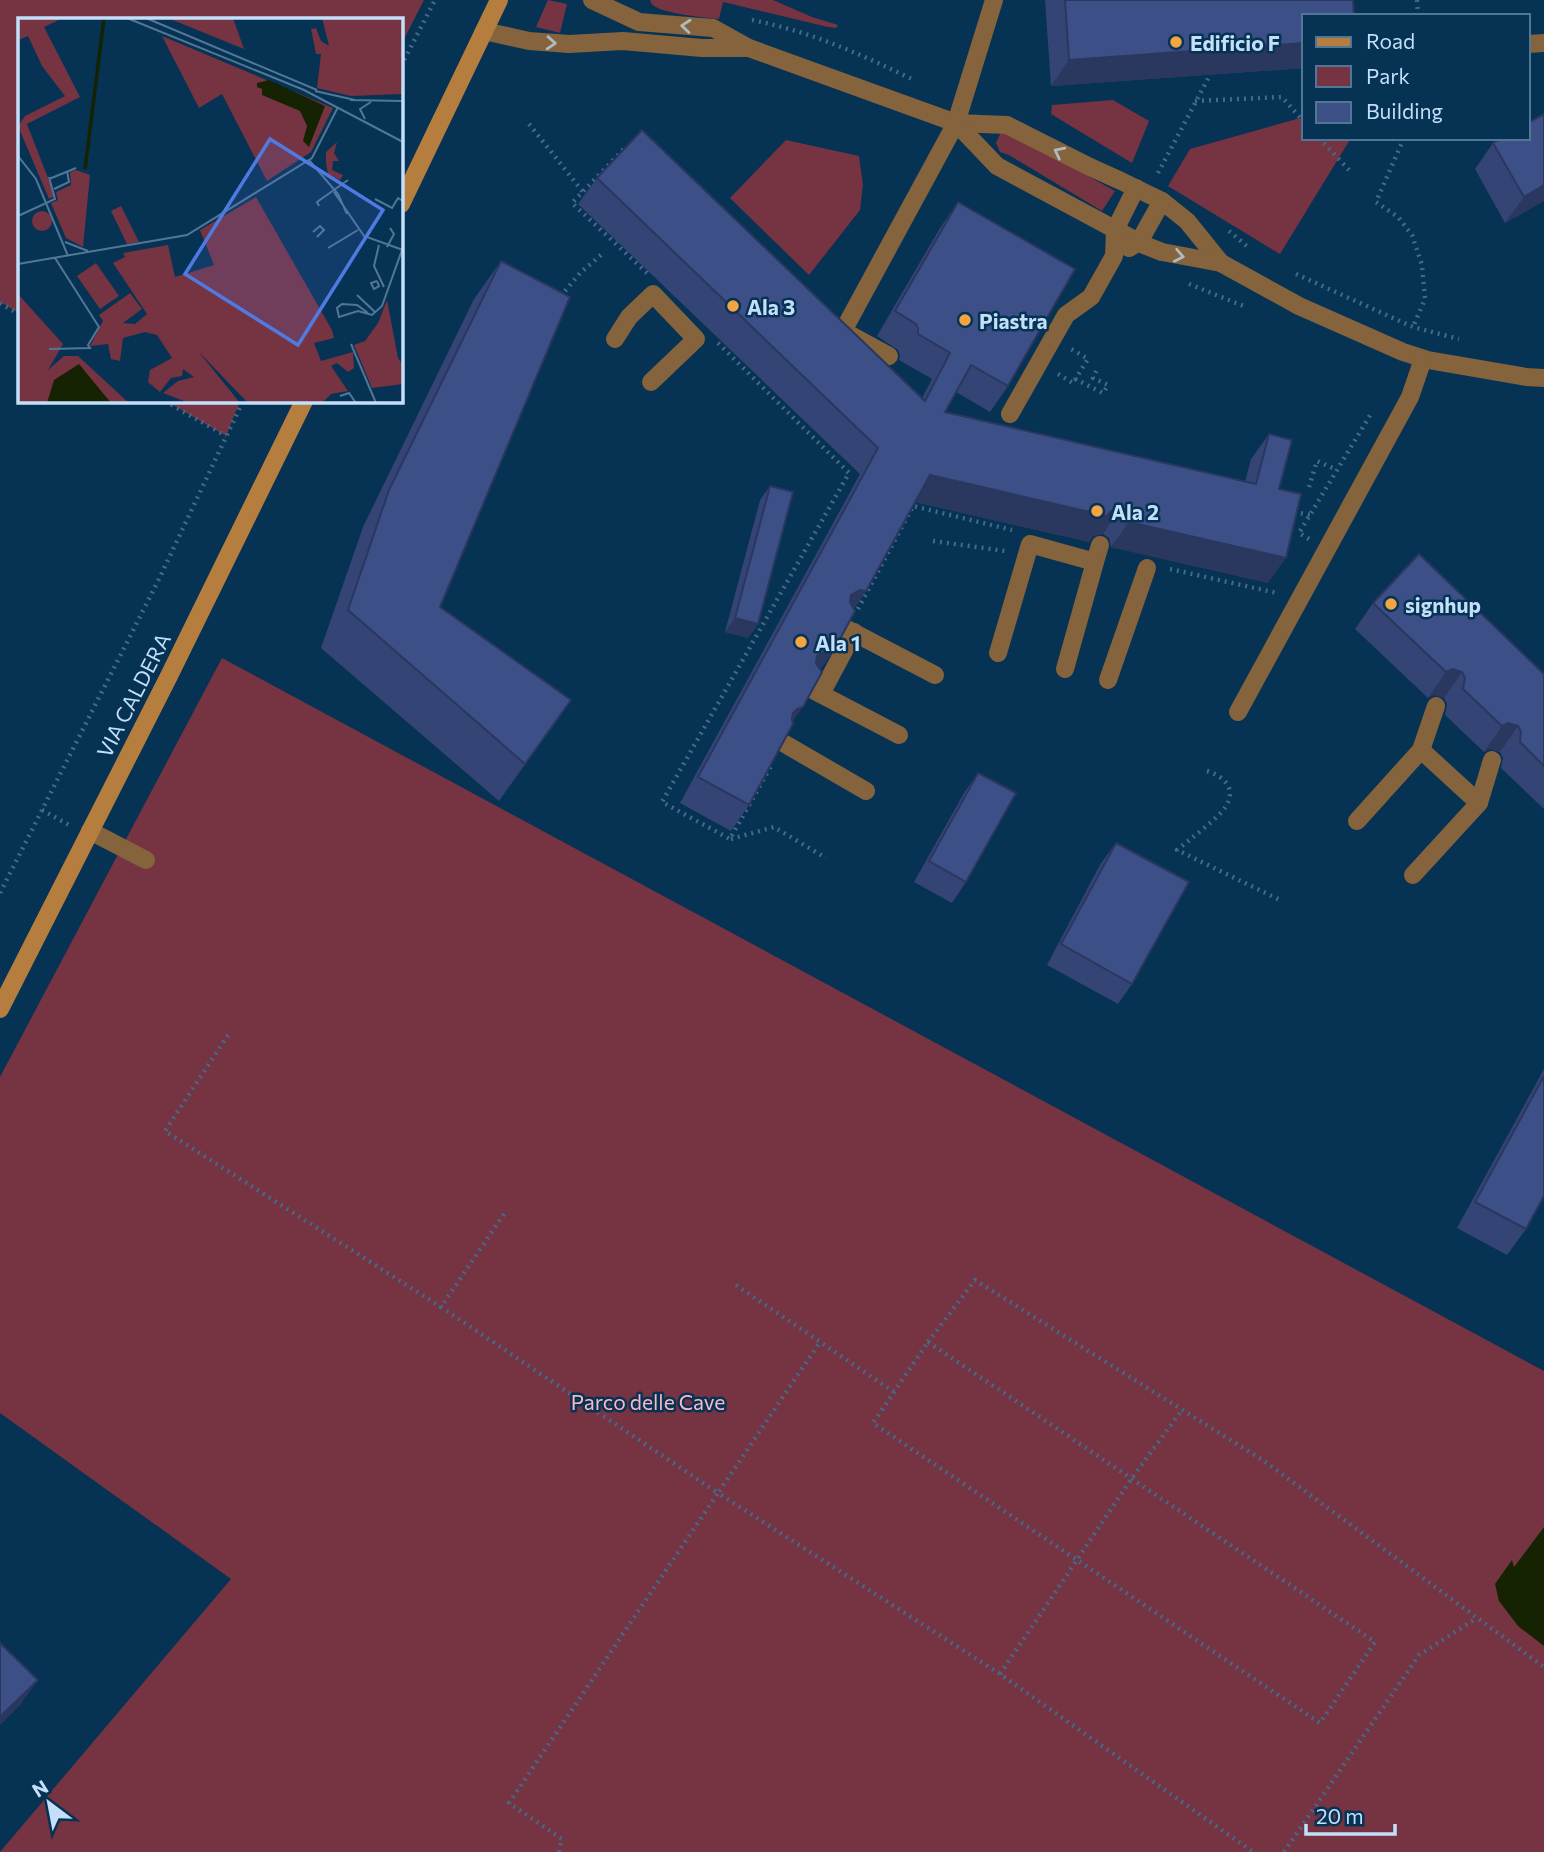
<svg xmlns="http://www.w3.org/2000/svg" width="1544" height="1852" viewBox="0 0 1544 1852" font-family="Commissioner,sans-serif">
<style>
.green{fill:#763342}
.water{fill:#162302}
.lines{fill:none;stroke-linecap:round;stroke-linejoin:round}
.path{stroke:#436a8a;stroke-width:4.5;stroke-dasharray:2 5;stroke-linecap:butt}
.lane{stroke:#85633c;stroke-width:18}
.secondary{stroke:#b57e3e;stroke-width:18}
.wall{fill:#344474}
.shaded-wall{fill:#2a375e}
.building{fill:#3c4f87;stroke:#2a375e;stroke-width:2}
.oneway{stroke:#b0bac1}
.poi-dot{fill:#f3a443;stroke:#063254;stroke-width:2.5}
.labels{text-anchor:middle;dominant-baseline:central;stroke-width:5;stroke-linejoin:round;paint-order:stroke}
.poi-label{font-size:21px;font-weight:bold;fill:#c3dffa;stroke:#063254;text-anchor:start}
.street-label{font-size:21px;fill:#c3dffa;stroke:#063254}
.park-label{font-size:21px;fill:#fab9c4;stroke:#063254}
.inset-river{fill:none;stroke:#162302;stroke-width:3.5}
.inset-road{fill:none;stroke:#527796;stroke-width:2}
.view{fill:#4f7ae2;fill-opacity:0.15;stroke:#4f7ae2;stroke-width:3.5}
.inset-edge{fill:none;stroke:#c3dffa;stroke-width:3.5}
</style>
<rect width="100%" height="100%" fill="#063254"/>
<!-- green -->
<g class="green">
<path d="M0,0H424L401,45V19H19V313L0,302Z"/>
<path d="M548,0L567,4L560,33L536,27Z"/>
<path d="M650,0H773L812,17L838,25L836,28L828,27L723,2L719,19C707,18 660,13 653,5C651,4 651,2 650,0Z"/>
<path d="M1113,100L1149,121L1132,163L1051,114L1052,105Z"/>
<path d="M1304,117V138H1351L1280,254L1168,186L1190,149Z"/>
<path d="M1009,132L1115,191L1102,211L1009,155L1000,152L996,143L1000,134Z"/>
<path d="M786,140L859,156L863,185L860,210L809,275L730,198Z"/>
<path d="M166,401H240L226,436Z"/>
<path d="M222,658L1544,1371V1852H0L231,1579L0,1413V1077Z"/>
</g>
<!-- water -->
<path class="water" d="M1544,1527V1646L1518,1626L1499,1601L1495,1584L1512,1560L1514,1567Z"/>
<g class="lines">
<!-- path -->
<g class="path">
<path d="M1417,0L1418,16"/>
<path d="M752,20C812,32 860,54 914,80"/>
<path d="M401,66L435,0"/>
<path d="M1195,101L1282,97L1304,122"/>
<path d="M529,124L583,192"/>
<path d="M1319,138L1349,170"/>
<path d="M1404,138L1376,202L1398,217L1412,235L1422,265L1425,299L1413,327"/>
<path d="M629,153L624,149L572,203L647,273"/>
<path d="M1158,173L1210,75"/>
<path d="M1229,231L1249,248"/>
<path d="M1296,274L1413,327L1459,339"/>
<path d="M1189,284L1246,307"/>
<path d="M565,291L580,273L601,255"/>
<path d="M0,303L19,314"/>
<path d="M718,343L849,473L662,802L730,839L772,764"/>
<path d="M1058,374L1073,383L1088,359L1071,349"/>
<path d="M1075,379L1103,393L1108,385L1093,378L1098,367"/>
<path d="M165,401L226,436"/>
<path d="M1309,487L1317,461L1337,470"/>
<path d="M1294,512L1310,515"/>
<path d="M1309,539L1299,533L1372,412"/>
<path d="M933,541L1005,551"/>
<path d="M1170,569L1277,593"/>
<path d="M858,609L913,506L1012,530"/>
<path d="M1207,771C1223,776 1237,788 1226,806C1220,817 1188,841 1177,850L1280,900"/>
<path d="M42,810L69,825"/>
<path d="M731,839L774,827L826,858"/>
<path d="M0,893L159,579L243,401"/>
<path d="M228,1035L165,1131L441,1307"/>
<path d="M504,1214L441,1307L718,1493L820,1342"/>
<path d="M736,1285L894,1392"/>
<path d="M928,1342L1375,1642L1320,1723L873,1423Z"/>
<path d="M928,1342L975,1280L1264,1461L1544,1667"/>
<path d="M1000,1674L1132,1478L1182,1410"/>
<path d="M559,1852L562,1839L509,1803L718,1493L1000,1674L1253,1852"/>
<path d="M1284,1852L1419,1655L1477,1618"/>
</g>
<!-- lane -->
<g class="lane">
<path d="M592,0L639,22L713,28L749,48L956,123L1007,125L1090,167L1121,181L1162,201L1187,221L1221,263"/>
<path d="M484,31L529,41L569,44L623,41L702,48H746"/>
<path d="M1528,44L1544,43"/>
<path d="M956,123L997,166L1144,245L1162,252L1221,263L1299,306L1403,352L1428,360L1526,377L1544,378"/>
<path d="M1129,248L1139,242L1162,201"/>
<path d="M615,339L629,317L653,294L696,339L651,382"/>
<path d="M889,356L843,331L956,123L994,0"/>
<path d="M1010,414L1066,315L1091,297L1114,256L1115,230L1136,188"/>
<path d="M1095,562L1100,545"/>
<path d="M843,627L935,675"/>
<path d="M998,653L1030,544L1095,562L1065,669"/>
<path d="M1108,680L1147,568"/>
<path d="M809,688L899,735"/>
<path d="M821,694L854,632"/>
<path d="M1238,712L1410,397L1423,359"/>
<path d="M785,744L866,791"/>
<path d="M1421,750L1479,803"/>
<path d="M1357,821L1421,750L1436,706"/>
<path d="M90,831L146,860"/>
<path d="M1413,875L1479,803L1492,760"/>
</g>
<!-- secondary -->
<g class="secondary">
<path d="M401,204L499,0"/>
<path d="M0,1009L169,676L304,401"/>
</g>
</g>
<!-- wall -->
<g class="wall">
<path d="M1045,0H1353L1304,16V68L1051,86Z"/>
<path d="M1544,114V201L1505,223L1475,169L1493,143Z"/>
<path d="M597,178L922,398L932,379L899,360L900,355L898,350L877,336L940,228L958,202L1008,386L990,412L956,392L945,412L1245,482L1251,459L1269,434L1279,489L1268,583L1111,547L1109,538L1103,534L1093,536L1089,542L915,502L866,591L854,609L833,652L820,670L749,805L731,831L680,803L860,474L578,204Z"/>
<path d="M501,261L440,607L571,700L499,801L321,648L363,527L474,299Z"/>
<path d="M770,486L758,624L748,638L725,632L760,500Z"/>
<path d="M1373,603L1544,674V809L1501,768L1503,758L1500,752L1490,749L1484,752L1445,715L1447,704L1444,698L1434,695L1428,698L1355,629Z"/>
<path d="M978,773L966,882L952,903L914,882L964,793Z"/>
<path d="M1116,843L1132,984L1118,1004L1047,965L1101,863Z"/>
<path d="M1544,1069V1196L1526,1229L1507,1255L1457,1228Z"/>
</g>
<!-- shaded-wall -->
<g class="shaded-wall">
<path d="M1304,43V68L1051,86L1069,60Z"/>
<path d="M1544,185V201L1505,223L1524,197Z"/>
<path d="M930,475L1111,511L1121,508L1103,534L1093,536L1089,542L912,501Z"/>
<path d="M1129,522L1286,558L1268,583L1111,547Z"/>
<path d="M860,590L866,591L848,617L851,595Z"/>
<path d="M735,618L758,624L748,638L725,632Z"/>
<path d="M826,651L833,652L814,678L808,677L817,656Z"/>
<path d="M1453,669L1462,672L1444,698L1434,695L1428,698L1446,672Z"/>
<path d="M571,700L545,737L499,801L525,764Z"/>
<path d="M803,707L784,733L793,713L797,709Z"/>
<path d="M1508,723L1518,726L1500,752L1490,749L1484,752L1502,726Z"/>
<path d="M38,1680L20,1705L0,1725V1717Z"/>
</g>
<!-- building -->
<g class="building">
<path d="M1065,0H1353L1354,16H1304V43L1069,60Z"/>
<path d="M1544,114V185L1524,197L1493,143L1502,138H1528V123Z"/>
<path d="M642,130L925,401L950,353L918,334V329L916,324L895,311L958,202L1075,269L1008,386L971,365L945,412L1256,484L1269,434L1292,440L1279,489L1301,494L1286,558L1129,522L1127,512L1121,508L1111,511L1107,516L930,475L866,591L860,590L851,595L850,602L855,611L833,652L826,651L817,656L816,663L822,672L803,707L797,709L793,713L792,719L793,724L749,805L698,777L878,448L597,178Z"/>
<path d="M501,261L570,297L440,607L571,700L525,764L348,610L389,490Z"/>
<path d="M770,486L793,492L758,624L735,618Z"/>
<path d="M1419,554L1544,674V766L1520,742L1521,732L1518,726L1508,723L1502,726L1463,689L1465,678L1462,672L1453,669L1446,672L1373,603Z"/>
<path d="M978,773L1016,793L966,882L929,861Z"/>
<path d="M1116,843L1189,882L1132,984L1061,944Z"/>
<path d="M1544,1076V1196L1526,1229L1475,1202Z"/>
<path d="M0,1643L38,1680L0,1717Z"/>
</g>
<!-- one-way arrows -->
<defs><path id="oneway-chevron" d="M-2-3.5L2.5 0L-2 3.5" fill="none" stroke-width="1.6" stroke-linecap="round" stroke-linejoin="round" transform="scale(1.75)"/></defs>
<g class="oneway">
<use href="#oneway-chevron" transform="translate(686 26) rotate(-175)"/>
<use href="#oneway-chevron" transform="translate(551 43) rotate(4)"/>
<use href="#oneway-chevron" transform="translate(1059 152) rotate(-153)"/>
<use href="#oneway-chevron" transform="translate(1179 256) rotate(11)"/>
</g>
<!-- markers -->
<g class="poi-dot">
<circle cx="1176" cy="42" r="7"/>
<circle cx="733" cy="306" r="7"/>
<circle cx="965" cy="320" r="7"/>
<circle cx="1097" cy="511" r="7"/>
<circle cx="1391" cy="604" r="7"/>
<circle cx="801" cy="642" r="7"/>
</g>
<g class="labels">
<!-- poi labels -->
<g class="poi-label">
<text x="1190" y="42">Edificio F</text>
<text x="747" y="306">Ala 3</text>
<text x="979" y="320">Piastra</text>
<text x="1111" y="511">Ala 2</text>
<text x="1405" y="604">signhup</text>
<text x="815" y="642">Ala 1</text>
</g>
<!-- street labels -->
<g class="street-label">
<text transform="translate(133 695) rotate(-63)">VIA CALDERA</text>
</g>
<!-- park labels -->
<g class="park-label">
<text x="648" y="1401">Parco delle Cave</text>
</g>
</g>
<!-- overview -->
<g transform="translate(18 18)">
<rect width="385" height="385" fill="#063254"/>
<path d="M0,0H45L26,9L62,79L9,106L37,178L31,181L0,108L7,98L47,78L24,48L10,18L0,22ZM149,0H215L226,31L162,5ZM304,0H385V76L333,78L299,70L303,36H298L293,11L298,10L303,23L311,28ZM144,18L315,90L293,134L249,163L204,76L181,90ZM319,124L316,135L321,143H315L314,152L325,157L322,162L310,156L308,145V134ZM58,152L72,157L65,229L48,220L33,185L40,182L38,174L53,167L52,154ZM238,179L314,312L316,320L296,325L303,343L335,334L336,350L330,354L319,345L313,348L330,373L313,376L304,385H230L180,333L222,385H171L145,375L160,363L176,359L165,351L164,358L153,360L142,374L130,364L132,352L154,340L139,317L127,314L105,320L102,343L93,341L90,326L72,328L85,303L81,297L112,275L124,291L105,305L117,306L129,296L95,245L107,239L105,235L150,227L157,259L196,247L182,212ZM103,188L121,224L109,226L93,193ZM14 203a10 10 0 1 1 20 0a10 10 0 1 1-20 0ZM78,245L101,278L82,291L59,258ZM0,276L45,326L30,352L46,338H60L111,385H93L70,359L29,385H0ZM369,282L380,340L385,347V366L354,370L336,327L347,323L360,305Z" fill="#763342"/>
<path d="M251,62L307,88L291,129L285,123L289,108L282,93L244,77V71L239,69V65ZM61,346L93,385H29L36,362Z" fill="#162302"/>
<path class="inset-river" d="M67,151L86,0"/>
<path class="inset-road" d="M109,0L286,72L385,124M128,0L299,72M297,73L337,82M332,82L385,83M347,101L342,91L353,84M0,138L18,161L50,238M291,142L320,176L329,196M31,161L58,150M36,171L51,164L49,153M316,174L346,218L385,232M357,181L374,190L380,180L385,183M301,188L299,184L330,162M0,198L37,181L31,159M295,214L302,208L306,212L299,219M47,224L70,233M361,227L356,248L366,269M369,229L376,216L372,210M310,230L340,212M0,246L169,217L294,140L320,89M359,263L353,265L356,271L361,268L359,263M339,277L357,294M350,295L339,287L324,286L319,290L321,299L340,293L354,297L364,288L384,232M333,326L358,385M31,331L72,330L70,327L81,309L37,240M322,378L331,375L338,385"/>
<path class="view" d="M252,121L365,192L280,327L167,256Z"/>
<rect width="385" height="385" class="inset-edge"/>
</g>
<!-- legend -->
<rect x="1302" y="14" width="228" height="126" fill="#063254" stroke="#527796" stroke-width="2"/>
<rect x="1316" y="37" width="35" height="10" fill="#b57e3e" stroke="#527796" stroke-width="2"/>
<text x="1366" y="49" font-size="21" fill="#c3dffa">Road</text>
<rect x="1316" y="66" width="35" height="21" fill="#763342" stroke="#527796" stroke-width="2"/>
<text x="1366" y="84" font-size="21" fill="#c3dffa">Park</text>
<rect x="1316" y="102" width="35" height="21" fill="#3c4f87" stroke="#527796" stroke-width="2"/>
<text x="1366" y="119" font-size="21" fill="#c3dffa">Building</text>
<!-- north arrow -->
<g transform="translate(49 1803) rotate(328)" stroke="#063254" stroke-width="5" paint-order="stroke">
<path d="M0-5L12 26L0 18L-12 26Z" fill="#c3dffa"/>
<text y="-10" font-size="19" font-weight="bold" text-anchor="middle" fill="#c3dffa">N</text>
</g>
<!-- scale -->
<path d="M1306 1824v10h89v-10" fill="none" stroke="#c3dffa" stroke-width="3.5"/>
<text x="1316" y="1824" font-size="21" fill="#c3dffa" stroke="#063254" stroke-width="5" paint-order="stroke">20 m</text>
</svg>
